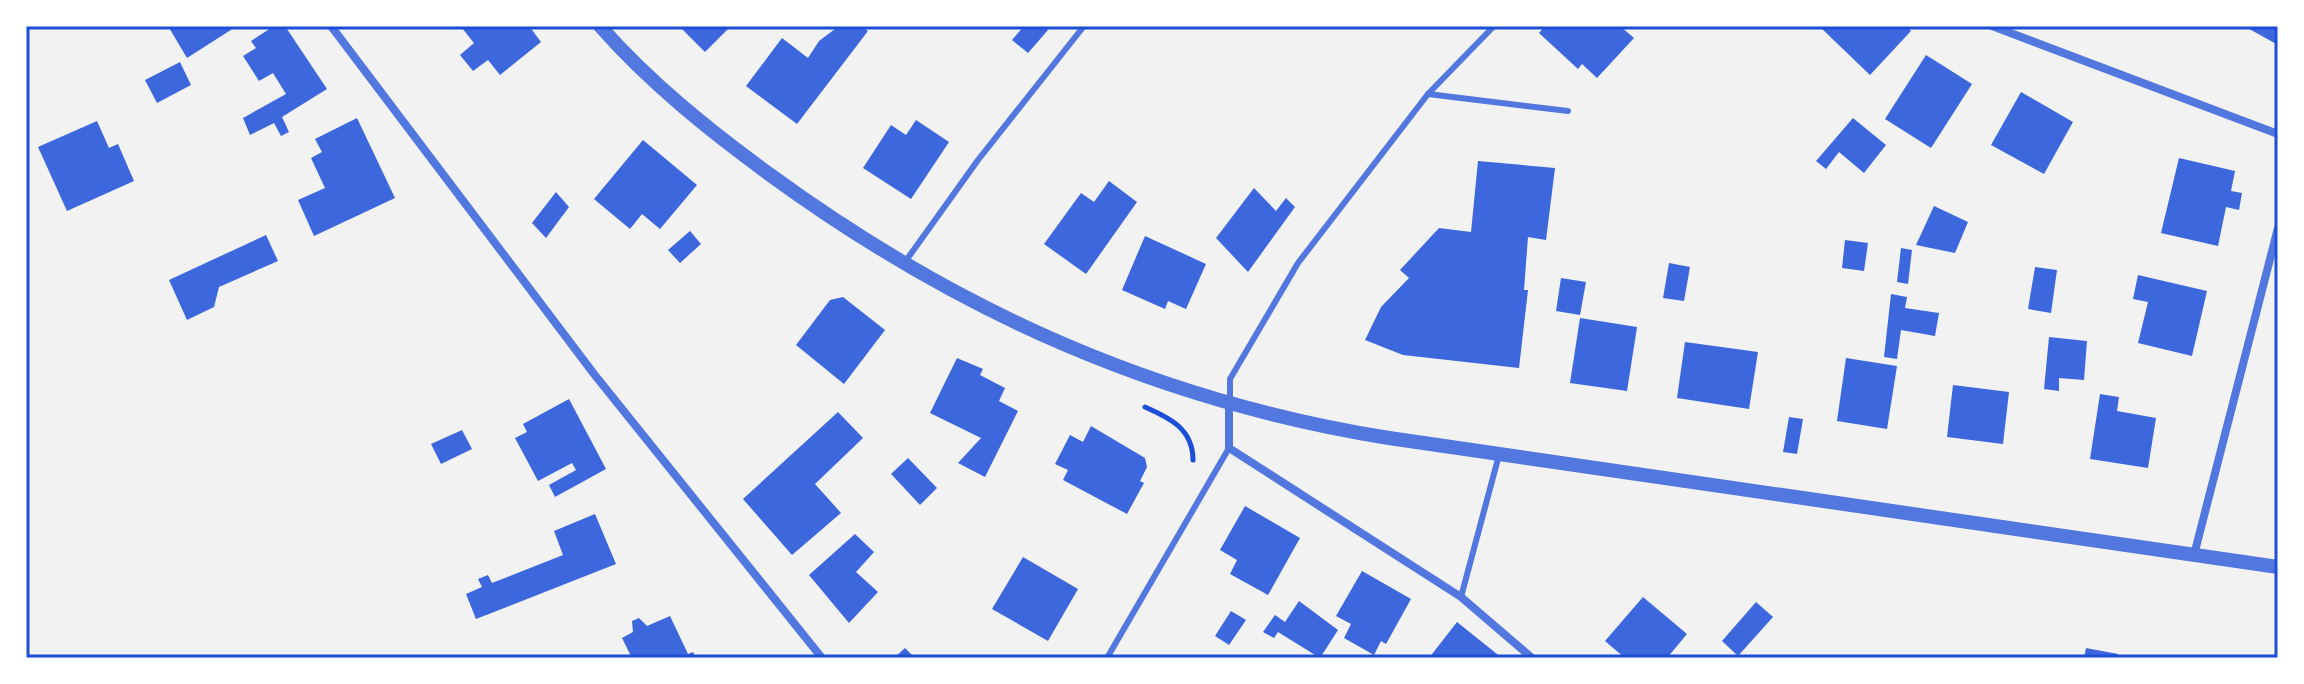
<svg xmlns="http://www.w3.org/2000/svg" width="2304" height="684" viewBox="0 0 2304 684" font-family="'PT Sans',sans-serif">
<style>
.building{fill:#3d67dc}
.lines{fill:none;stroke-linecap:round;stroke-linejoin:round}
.path{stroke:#1d4ed8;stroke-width:5}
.service{stroke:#5277de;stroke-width:6}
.minor{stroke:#5277de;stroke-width:8}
.tertiary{stroke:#5277de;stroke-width:14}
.neatline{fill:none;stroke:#1d4ed8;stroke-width:3}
</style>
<rect width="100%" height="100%" fill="#f2f2f2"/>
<!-- building -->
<g class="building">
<path d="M168,26H237L187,58Z"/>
<path d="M274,26H285L327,89L282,117L289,132L281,136L274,123L250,135L243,118L286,94L273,73L259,81L243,56L256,48L251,41Z"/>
<path d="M465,26H529L541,42L500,75L488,60L473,71L460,55L474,43L462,28Z"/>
<path d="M679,26H731L705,52Z"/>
<path d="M839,26H861L868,31L797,124L746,86L782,38L808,58L819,41Z"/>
<path d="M1024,26H1043L1048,30L1028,53L1012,40Z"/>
<path d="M1545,26H1620L1634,38L1597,78L1582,64L1578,69L1539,33Z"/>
<path d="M1819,26H1906L1911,31L1870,75Z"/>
<path d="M2244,26H2278V45Z"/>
<path d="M1926,55L1972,84L1931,148L1885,119Z"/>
<path d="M180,62L191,85L157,103L145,80Z"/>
<path d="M2021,92L2073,122L2044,174L1991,145Z"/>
<path d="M357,118L395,198L314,236L298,200L325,188L311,158L322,152L315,139Z"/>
<path d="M1853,118L1886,145L1864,173L1839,152L1826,169L1816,161Z"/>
<path d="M916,120L949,142L911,199L863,168L891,125L906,135Z"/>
<path d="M97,121L109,148L118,144L134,181L67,211L38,147Z"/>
<path d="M643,140L697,185L660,229L642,214L630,229L594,199Z"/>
<path d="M2179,158L2235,171L2231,191L2242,193L2239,210L2226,207L2218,246L2161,233Z"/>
<path d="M1478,161L1555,168L1546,240L1528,237L1524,290H1528L1519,368L1403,355L1365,340L1381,307L1409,278L1400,270L1439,228L1471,232Z"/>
<path d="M1109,181L1137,202L1086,274L1044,244L1081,193L1094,202Z"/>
<path d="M1254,188L1276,211L1286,198L1295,207L1248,272L1216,238Z"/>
<path d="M556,192L569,207L546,238L532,223Z"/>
<path d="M1934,206L1968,222L1955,253L1916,245Z"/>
<path d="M690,231L701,244L680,263L668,250Z"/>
<path d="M266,235L278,261L219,287L214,307L187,320L169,280Z"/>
<path d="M1145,236L1206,264L1186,309L1168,301L1165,309L1122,290Z"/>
<path d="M1845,240L1868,243L1864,271L1842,268Z"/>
<path d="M1901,248L1912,250L1908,284L1897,282Z"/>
<path d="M1669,263L1690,267L1684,301L1663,298Z"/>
<path d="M2035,267L2057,270L2051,313L2028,309Z"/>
<path d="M2138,275L2207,291L2192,356L2138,343L2148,302L2133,299Z"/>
<path d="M1561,278L1586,282L1580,315L1556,311Z"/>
<path d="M1891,294L1907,297L1905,308L1939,313L1935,336L1901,330L1897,359L1884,357Z"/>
<path d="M843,297L885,330L844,384L796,345L830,300Z"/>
<path d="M1580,318L1637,327L1627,391L1570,383Z"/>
<path d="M2049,337L2087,341L2084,380L2059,378V391L2044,389Z"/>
<path d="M1685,342L1758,352L1749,409L1677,398Z"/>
<path d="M957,358L983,369L980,375L1005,388L999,401L1018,411L985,477L958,463L981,438L930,413Z"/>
<path d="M1846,358L1897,366L1887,429L1837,421Z"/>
<path d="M1953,385L2009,392L2003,444L1947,437Z"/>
<path d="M2100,394L2119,397L2117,411L2156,418L2148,468L2090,459Z"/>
<path d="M569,399L606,469L555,497L549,485L576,470L572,463L538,481L515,438L527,432L523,424Z"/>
<path d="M838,412L863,438L815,484L841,513L792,555L743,499Z"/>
<path d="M1789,417L1803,419L1797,454L1783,452Z"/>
<path d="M1091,426L1145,458L1147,467L1140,481L1144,483L1127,514L1063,480L1068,470L1055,464L1070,435L1083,442Z"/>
<path d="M462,430L472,449L441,464L431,444Z"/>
<path d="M908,458L937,488L920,505L891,474Z"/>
<path d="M1245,506L1300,538L1268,595L1230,574L1237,560L1220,550Z"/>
<path d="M595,514L616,564L476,619L466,594L482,587L478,579L488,575L492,583L563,555L554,531Z"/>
<path d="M855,534L874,552L856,572L878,592L849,623L809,575Z"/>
<path d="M1023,557L1078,589L1048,641L992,609Z"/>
<path d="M1362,571L1411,599L1386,644L1381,641L1374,655L1344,638L1351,624L1336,616Z"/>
<path d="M1643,597L1687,634L1667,658H1625L1605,641Z"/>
<path d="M1299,601L1338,630L1320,658L1278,632L1274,638L1263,632L1275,615L1285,622Z"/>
<path d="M1756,602L1773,617L1738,656L1722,641Z"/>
<path d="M1231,611L1246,620L1229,645L1215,636Z"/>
<path d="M670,616L688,654L693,652L696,658H625L631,656L622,638L633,632L632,621L639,618L647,626Z"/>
<path d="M1457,622L1502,658H1429Z"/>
<path d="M905,648L915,658H894Z"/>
<path d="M2086,648L2118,654V658H2084Z"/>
</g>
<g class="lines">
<!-- path -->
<path class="path" d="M1145,407C1170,418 1193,429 1193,460"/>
<!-- service -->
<g class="service">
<path d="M1428,94L1568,111"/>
<path d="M905,262L978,160L1084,26"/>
<path d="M1230,401V379L1298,263L1428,94L1494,26"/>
<path d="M1461,597L1499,455"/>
<path d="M1107,658L1229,448"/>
</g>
<!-- minor -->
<g class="minor">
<path d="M331,26L594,374L822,658"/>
<path d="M1992,26L2278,134"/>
<path d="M1229,406V448L1461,597L1532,658"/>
<path d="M2194,555L2278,228"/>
</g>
<!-- tertiary -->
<path class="tertiary" d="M600,26C649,82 709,130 769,174C958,312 1158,401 1389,438L2278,567"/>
</g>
<!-- border -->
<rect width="2304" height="684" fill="none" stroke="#ffffff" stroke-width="56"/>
<rect x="28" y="28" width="2248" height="628" class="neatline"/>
</svg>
